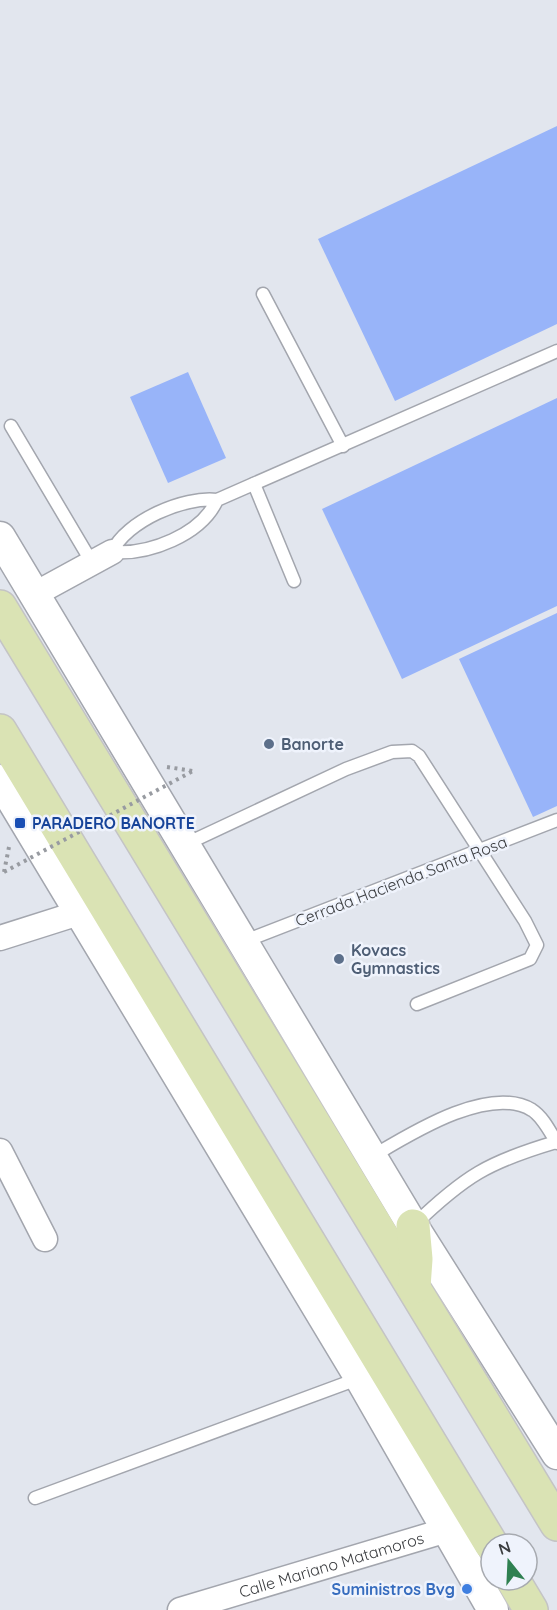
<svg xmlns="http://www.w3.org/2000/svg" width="557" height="1610" viewBox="0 0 557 1610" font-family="Quicksand,sans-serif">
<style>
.building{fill:#98b4f9}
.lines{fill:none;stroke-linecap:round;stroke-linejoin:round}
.service-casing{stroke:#a3a6ae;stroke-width:15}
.minor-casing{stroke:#a3a6ae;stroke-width:27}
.tertiary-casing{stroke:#a3a6ae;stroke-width:33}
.primary-casing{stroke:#c4c4c5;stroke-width:36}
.path{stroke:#989ba1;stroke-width:4;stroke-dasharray:3 4.5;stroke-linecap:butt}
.service{stroke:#fff;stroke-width:12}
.minor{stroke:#fff;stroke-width:24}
.tertiary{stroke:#fff;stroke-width:30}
.primary{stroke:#dae3b4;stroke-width:33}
.path-bridge{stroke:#989ba1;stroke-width:4;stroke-dasharray:3 4.5;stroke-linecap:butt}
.service-dot{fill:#5c6f8a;stroke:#eff3fc;stroke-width:2}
.transit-dot{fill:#1a4fb4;stroke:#eff3fc;stroke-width:2}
.shop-dot{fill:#3f7fe0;stroke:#eff3fc;stroke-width:2}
.labels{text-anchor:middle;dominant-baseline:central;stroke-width:5;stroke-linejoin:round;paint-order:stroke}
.service-label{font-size:16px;font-weight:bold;fill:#4e5e75;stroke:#eff3fc;text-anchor:start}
.transit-label{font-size:16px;font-weight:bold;fill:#164399;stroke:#eff3fc;text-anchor:start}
.street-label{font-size:16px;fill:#3a3c3f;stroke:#eff3fc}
.shop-label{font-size:16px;font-weight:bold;fill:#366cbe;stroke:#eff3fc;text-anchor:end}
</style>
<rect width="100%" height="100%" fill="#e2e6ee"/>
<!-- building -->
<g class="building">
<path d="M557,126V324L395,401L318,239Z"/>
<path d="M188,372L226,458L168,483L130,397Z"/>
<path d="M557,398V606L402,679L322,509Z"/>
<path d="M557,613V806L533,817L459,659Z"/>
</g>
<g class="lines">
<defs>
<g id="service">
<path d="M263,294L343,446"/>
<path d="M11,426L91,561"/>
<path d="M254,484L294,581"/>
<path d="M217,500C201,535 149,555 112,552C126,521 184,496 217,500L557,351"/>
<path d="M186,844L346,769L392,752L412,751L419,756L525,921L537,945L530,959L417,1004"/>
<path d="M245,941L557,820"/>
<path d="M373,1156C410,1134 489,1084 532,1110C543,1117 550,1132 557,1143"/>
<path d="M414,1225C465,1176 488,1162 556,1142"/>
<path d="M35,1498L360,1378"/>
</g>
<g id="minor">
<path d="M35,594L112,552"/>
<path d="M0,938L82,912"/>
<path d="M0,1151L45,1239"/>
<path id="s1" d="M180,1610L447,1530"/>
</g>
<g id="tertiary">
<path d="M0,537L413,1226L557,1454"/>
<path d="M0,780L360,1378L493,1610"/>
</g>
<g id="primary">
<path d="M0,607L557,1524"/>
<path d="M0,731L491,1544"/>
<path d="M413,1226L416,1259L414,1287"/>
<path d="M513,1580L531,1610"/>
</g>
</defs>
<!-- service casing -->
<use href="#service" class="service-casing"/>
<!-- minor casing -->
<use href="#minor" class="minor-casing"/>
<!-- tertiary casing -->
<use href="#tertiary" class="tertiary-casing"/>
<!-- primary casing -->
<use href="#primary" class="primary-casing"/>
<!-- path -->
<g class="path">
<path d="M167,767L193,771"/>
<path d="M4,872L9,847"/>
</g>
<!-- service -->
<use href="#service" class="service"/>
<!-- minor -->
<use href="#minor" class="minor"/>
<!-- tertiary -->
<use href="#tertiary" class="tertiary"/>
<!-- primary -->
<use href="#primary" class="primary"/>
<!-- path-bridge -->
<path class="path-bridge" d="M4,872L193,771"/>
</g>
<!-- markers -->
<g class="service-dot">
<circle cx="269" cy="744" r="6"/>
<circle cx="339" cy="959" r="6"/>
</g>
<rect class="transit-dot" x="14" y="817" width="12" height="12" rx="3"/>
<circle class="shop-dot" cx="467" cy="1589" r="6"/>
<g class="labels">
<!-- service labels -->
<g class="service-label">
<text x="281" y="744">Banorte</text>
<text x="351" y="950">Kovacs<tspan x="351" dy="18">Gymnastics</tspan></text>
</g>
<!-- transit labels -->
<g class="transit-label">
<text x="32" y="823">PARADERO BANORTE</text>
</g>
<!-- street labels -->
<g class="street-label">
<text transform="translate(401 881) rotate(-21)">Cerrada Hacienda Santa Rosa</text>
<text stroke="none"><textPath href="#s1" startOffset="158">Calle Mariano Matamoros</textPath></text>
</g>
<!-- shop labels -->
<g class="shop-label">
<text x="455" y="1589">Suministros Bvg</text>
</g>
</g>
<!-- north arrow -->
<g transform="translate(509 1562) rotate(342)"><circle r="28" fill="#eff3fc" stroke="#a7aab0" stroke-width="1.5"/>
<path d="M0-4.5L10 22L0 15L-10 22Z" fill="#2f8051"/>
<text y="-9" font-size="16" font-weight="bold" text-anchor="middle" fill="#3a3c3f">N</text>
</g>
</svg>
